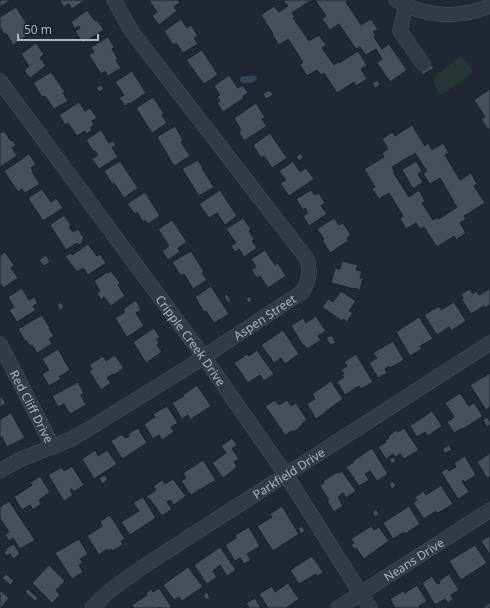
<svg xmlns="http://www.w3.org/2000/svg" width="490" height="608" viewBox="0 0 490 608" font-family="'Noto Sans',sans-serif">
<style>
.green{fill:#263636}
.water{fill:#364459}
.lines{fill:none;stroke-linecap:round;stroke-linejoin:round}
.stream{stroke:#364459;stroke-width:3}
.building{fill:#474f5d;stroke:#1c212b;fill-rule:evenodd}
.minor-casing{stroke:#4f555f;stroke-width:15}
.minor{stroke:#343a44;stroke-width:14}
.labels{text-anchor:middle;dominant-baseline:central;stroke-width:3;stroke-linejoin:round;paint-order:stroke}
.street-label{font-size:12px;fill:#aeb5c1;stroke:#1a1f29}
</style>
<rect width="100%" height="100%" fill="#212833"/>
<!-- green -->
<path class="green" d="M461,56L471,68L472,73L441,95C437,89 431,84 435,77Z"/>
<!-- water -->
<path class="water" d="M254,75L256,77L257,79C254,84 247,83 242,83L240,80L241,77C246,75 250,77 254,75Z"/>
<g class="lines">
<!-- stream -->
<path class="stream" d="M486,608L490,605"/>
</g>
<!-- building -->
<g class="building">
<path d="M0,0H11L0,7Z"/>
<path d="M59,0H85L72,9L69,4L64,7Z"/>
<path d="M149,0H178L180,2L174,7L177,11L159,25L152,16L157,12Z"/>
<path d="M283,0H314L310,2V1L292,13L295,17L293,18L309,41L319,35L326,45L322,48L334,65L338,62L339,63L358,51L367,65L361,69L367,79L356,86L354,82L337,93L324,73L321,75L317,70L307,76L300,65L303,62L288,39L279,45L272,35L273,34L261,15L274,6L279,12L288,6Z"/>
<path d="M315,0H348L346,2L361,25L371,19L378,29L373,32L376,36L374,37L382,49L389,44L407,70L390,82L377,63L382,59L376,49L366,55L360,47L356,49L339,24L330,30L322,19L326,16Z"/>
<path d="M16,7L32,32L13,45L6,33L4,34L0,27V17Z"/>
<path d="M87,10L95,21L97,20L104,30L83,43L75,31L80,28L79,26L75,29L71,22Z"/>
<path d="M181,19L187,28L191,25L198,36L194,38L198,44L183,53L176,43L173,45L164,31Z"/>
<path d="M108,37L115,48L112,49L118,59L116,60L121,68L108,76L105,71L101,74L89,55L94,52L91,47Z"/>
<path d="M36,43L44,54L40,58L46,66L30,78L24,71L29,66L21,54Z"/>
<path d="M202,50L218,75L204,84L186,60Z"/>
<path d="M432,65L434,68L422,75L421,72Z"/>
<path d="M132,71L146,93L130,104L129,103L125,106L119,98L124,95L115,82Z"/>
<path d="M51,72L65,92L63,93L68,101L54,109L45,96L42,97L33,83Z"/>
<path d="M229,75L238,88L243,85L248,93L243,96L244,98L223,112L217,103L220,101L217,97L220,95L214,86Z"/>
<path d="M378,80L380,85L375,88L372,83Z"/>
<path d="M101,85L104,89L99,92L96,88Z"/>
<path d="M490,89V128L488,130L481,119L485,117L474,100Z"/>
<path d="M270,90L273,95L266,99L263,94Z"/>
<path d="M153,97L164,114L162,115L167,123L152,133L136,108Z"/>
<path d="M79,102L85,111L90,108L97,118L92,121L94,125L90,128L92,130L87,134L85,131L77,136L68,123L65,125L59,115Z"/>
<path d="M256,103L265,117L262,119L267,126L244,141L239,132L241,130L234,118Z"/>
<path d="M412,125L425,146L428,143L432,150L443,143L449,153L445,155L460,180L471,173L477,184L474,186L485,203L464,216L466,219L460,223L466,233L456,240L454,236L437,247L424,227L420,229L416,223L406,229L400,219L403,216L389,193L379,199L372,189L375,187L364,169L384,157L382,153L388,149L382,139L392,132L395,136ZM415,153L427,171L423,174L430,184L440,178L454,202H453L457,207L439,219L438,217L433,220L422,203L425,201L419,190L409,197L393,172H395L392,167L410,156V157Z"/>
<path d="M175,126L183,140L181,142L190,156L174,166L157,137Z"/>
<path d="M101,130L109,143L113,141L116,145L112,148L118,157L99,169L92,159L98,155L94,150L93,151L86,140Z"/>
<path d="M4,131L11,141L12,140L16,145L12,148L17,156L0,167V133Z"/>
<path d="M270,133L287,158L272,168L264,156L261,158L253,145Z"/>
<path d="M301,153L303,157L299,161L296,157Z"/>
<path d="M29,154L36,164L31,168L33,171L32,172L40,184L25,193L22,189L18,192L4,171Z"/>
<path d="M198,160L203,168L202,169L203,170L214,187L199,196L182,169Z"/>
<path d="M120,161L138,188L124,198L114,183L112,184L104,171Z"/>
<path d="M293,161L300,172L306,168L314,179L289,196L280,183L286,180L279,171Z"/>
<path d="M416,161L422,171L418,174L423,182L413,189L402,170Z"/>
<path d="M42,189L51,202L56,198L63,208L43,221L28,198Z"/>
<path d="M220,190L237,216L225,225L217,213L209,218L199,204Z"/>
<path d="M311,190L315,195L319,193L325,203L321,206L327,214L309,226L303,216L308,213L305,208L303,210L296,199Z"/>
<path d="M145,192L160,216L148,224L145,220L143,222L137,212L135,214L127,204Z"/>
<path d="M64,215L71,225L69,227L73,232L78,229L84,238L82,240L83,242L79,245L77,243L66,250L50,225Z"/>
<path d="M243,218L251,229L249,231L254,239L252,241L257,248L244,257L239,249L235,252L231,246L236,243L226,229Z"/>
<path d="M334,218L339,225L343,223L351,235L347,238L348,241L330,253L322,240L324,239L317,229Z"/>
<path d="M172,220L187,242L178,248L180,252L168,260L162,251L169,246L158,229Z"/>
<path d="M88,244L97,256L100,254L106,263L88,275L83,268L77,272L65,256L71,253L72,255Z"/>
<path d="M265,250L275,265L278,263L286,276L268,288L260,276L257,278L251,270L256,267L251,259Z"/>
<path d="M191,251L204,272L202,273L207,280L193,289L184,274L181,276L172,262Z"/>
<path d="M5,252L14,265L11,268L18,278L3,288L0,283V256Z"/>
<path d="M46,255L50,262L44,266L39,260Z"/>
<path d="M342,261L358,265L356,270L362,271L360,278H363L360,290L354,288V289L331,283L335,268L340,269Z"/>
<path d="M111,271L120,283L118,285L125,296L111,306L104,297L101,300L97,293L100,291L94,281L107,272L108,273Z"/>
<path d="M211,286L229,314L214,323L206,311L204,312L195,297Z"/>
<path d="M22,288L29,300L34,297L38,303L33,306L36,310L17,322L9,310L14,307L8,297Z"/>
<path d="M470,289L473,294L476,291L479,295L489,289L490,290V305L485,308L484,306L471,314L462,300L463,298L461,294Z"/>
<path d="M341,291L356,301L349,311L353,313L347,322L343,319L342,321L322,307L328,299L333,302Z"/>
<path d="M227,294L231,301L228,303L224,296Z"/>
<path d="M250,296L252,301L248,303L246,299Z"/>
<path d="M136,300L141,310L136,313L144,326L127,337L115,318L125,312L123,309Z"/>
<path d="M61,302L64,308L60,310L57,305Z"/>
<path d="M454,302L466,321L451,331L449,327L437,335L424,315L439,306L441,310Z"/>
<path d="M42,315L50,328H49L54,336L49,339L52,344L37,353L32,345L30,346L26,340L25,341L18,329Z"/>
<path d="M316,316L326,331L318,336L321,340L307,349L304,345H303L291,326L303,318L306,323Z"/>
<path d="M419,317L433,339L420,346L422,349L410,356L396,332Z"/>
<path d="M154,328L160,337L157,339L159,343L157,345L162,352L146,363L133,342Z"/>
<path d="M283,330L299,354L285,364L281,358L274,363L261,345Z"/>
<path d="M332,335L336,343L330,345L326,338Z"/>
<path d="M393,341L404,360L390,368L389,366L385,369L387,373L378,378L369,363L377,358L373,353Z"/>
<path d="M58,349L70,370L59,377L61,379L49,386L42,374L49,370L42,359Z"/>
<path d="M257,350L274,374L264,381L260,375L248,383L234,363L247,354L249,356Z"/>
<path d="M356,354L373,382L361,389L359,386L345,395L337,382L344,377L342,375L344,374L341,370L347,366L344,362Z"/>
<path d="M115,355L124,368L114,375L113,374L107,378L111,383L101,390L89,371L92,369L89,365L103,356L106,361Z"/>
<path d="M490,373V407L486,410L470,385Z"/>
<path d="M331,381L343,399L325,412V413L316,419L307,404L315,399L312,394Z"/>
<path d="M78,382L84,393L81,395L86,405L70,414L64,404L58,407L52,396Z"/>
<path d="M197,385L211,406L190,420L188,415L182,419L172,403L184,396L183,395Z"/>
<path d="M460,393L469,406L474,403L483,416L463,429L462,428L454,433L447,422L454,417L445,403Z"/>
<path d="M0,395L6,403L0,407Z"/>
<path d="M275,400L279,405L287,400L291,406L296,403L307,420L302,424L303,425L299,427L300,428L293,432L292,431L285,435L265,406Z"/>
<path d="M167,406L178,423L171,427L174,432L162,440L159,435L153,439L144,424L155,417L153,414Z"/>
<path d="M432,411L442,426L428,436L425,432L417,437L410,426Z"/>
<path d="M11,413L25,438L7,447L2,437L0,438V419Z"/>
<path d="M487,417L490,422V425L487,427L483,420Z"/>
<path d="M138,428L147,443L122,459L111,441L122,434L125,438L129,436L128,434Z"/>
<path d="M404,428L419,450L404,459L400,454L396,457L393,454L386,459L378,447L386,442L385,441L389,438L388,436L397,430L398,432Z"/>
<path d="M232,438L237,445L232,449L239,459L234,462L237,467L223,478L212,463L226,453L221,446Z"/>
<path d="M449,445L452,450L445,453L442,449Z"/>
<path d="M372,448L388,474L377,481L370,471L365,474L369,480L359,486L346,467L354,462L353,461Z"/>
<path d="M95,450L98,456L107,450L117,464L94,479L82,459Z"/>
<path d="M490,453V477L487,478L477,462Z"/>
<path d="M465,456L476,475L465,482L463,480L462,481L469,492L458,499L441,472L447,468L449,471L456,467L454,463Z"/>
<path d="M394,457L396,461L392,464L389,459Z"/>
<path d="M203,460L216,480L191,495L181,481L186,478L183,473Z"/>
<path d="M72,466L84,485L74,492L72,489L70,490L73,495L64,501L48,475L62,467L64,471Z"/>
<path d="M342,471L356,491L346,498L343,493L338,497L343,506L334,512L327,501L329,500L320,486L324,483L323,481L337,472L338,473Z"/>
<path d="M105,475L108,480L102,484L99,478Z"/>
<path d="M40,476L50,492L39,500L41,504L33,510L30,505L22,510L14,497L32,485L30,483Z"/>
<path d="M173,479L186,496L174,505L170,500L167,502L172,509L162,516L149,498L148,499L146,497L156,490L153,486L162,480L165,484Z"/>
<path d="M393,481L396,486L392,489L389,484Z"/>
<path d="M441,485L453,504L438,513L436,511L424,519L413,503L417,500L415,497L424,491L426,495Z"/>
<path d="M143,497L156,518L130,535L121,522L139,511L133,503Z"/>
<path d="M9,501L35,540L20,549L13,538L9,541L5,535L9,532L0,518V507Z"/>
<path d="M282,506L299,534L273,551L257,526L272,517L270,514Z"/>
<path d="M409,506L420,524L405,534L404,532L393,539L383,523Z"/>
<path d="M376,509L379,514L375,517L372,512Z"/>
<path d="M110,515L125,539L121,541L123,545L112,551L111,549L108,551L107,549L99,555L87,536L102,526L100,521Z"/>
<path d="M302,526L305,531L301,534L298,529Z"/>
<path d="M371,526L374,530L379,527L389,541L364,559L356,548L354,549L351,545L354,543L351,539Z"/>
<path d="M249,527L260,546L247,554L251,560L244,564L240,558L235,561L225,545L236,538L235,535Z"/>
<path d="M490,536V555L481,541Z"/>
<path d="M79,539L88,554L80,559L83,563L79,565L83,572L72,579L55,553Z"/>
<path d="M14,544L20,554L13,559L10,554L6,556L4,552L7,550L6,548Z"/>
<path d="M475,545L487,563L461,580L449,561Z"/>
<path d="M220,547L236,570L227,576L220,565L213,571L217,577L207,584L194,565Z"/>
<path d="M312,556L323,572L318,576L316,574L299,584L290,570Z"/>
<path d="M49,565L65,581L56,590L60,595L52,603L32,583Z"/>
<path d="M188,567L203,587L182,601L179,597L174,600L163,585Z"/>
<path d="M6,574L14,581L10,585L2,578Z"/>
<path d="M449,574L459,590L451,595L453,599L448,603L445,599L435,605L422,583L432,576L437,584L440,583L439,581Z"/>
<path d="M288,583L299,599L286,608H268L259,594L272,586L275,592Z"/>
<path d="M417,585L427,601L419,606L420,608H395L390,599L403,591L405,593Z"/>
<path d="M159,588L172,608H159V607L158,608H134L132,605L147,595L146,593L152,589L153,592Z"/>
<path d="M28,589L38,598L35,601L25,592Z"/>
<path d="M0,590L9,598L1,608H0Z"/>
<path d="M207,592L210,598L206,600L203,595Z"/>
<path d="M255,598L261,608H249L246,603Z"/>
</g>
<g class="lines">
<defs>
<g id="minor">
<path d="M396,0C424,17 460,19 490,6"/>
<path d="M406,6L400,31L423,64"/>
<path id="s1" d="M0,81L204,357L286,475L370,608"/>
<path id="s2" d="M0,344L53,447"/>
<path id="s3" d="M0,471L19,460L69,440L87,430L193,364L302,292C309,282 311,271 307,259L132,32L114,0"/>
<path id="s4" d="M92,608L107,593L141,568L490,343"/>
<path id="s5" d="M338,608L490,510"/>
</g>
</defs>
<!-- minor casing -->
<use href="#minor" class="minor-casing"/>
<!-- minor -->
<use href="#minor" class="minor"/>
</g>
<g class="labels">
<!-- street labels -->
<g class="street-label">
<text stroke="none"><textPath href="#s3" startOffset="307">Aspen Street</textPath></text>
<text stroke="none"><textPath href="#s1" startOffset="322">Cripple Creek Drive</textPath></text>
<text stroke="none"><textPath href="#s2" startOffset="70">Red Cliff Drive</textPath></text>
<text stroke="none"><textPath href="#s4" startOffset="239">Parkfield Drive</textPath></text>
<text stroke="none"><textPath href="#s5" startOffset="90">Neans Drive</textPath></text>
</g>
</g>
<!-- scale -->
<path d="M18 34v6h80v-6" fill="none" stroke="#aeb5c1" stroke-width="2"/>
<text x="24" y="34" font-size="12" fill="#aeb5c1" stroke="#1a1f29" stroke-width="3" paint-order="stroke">50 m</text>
</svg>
